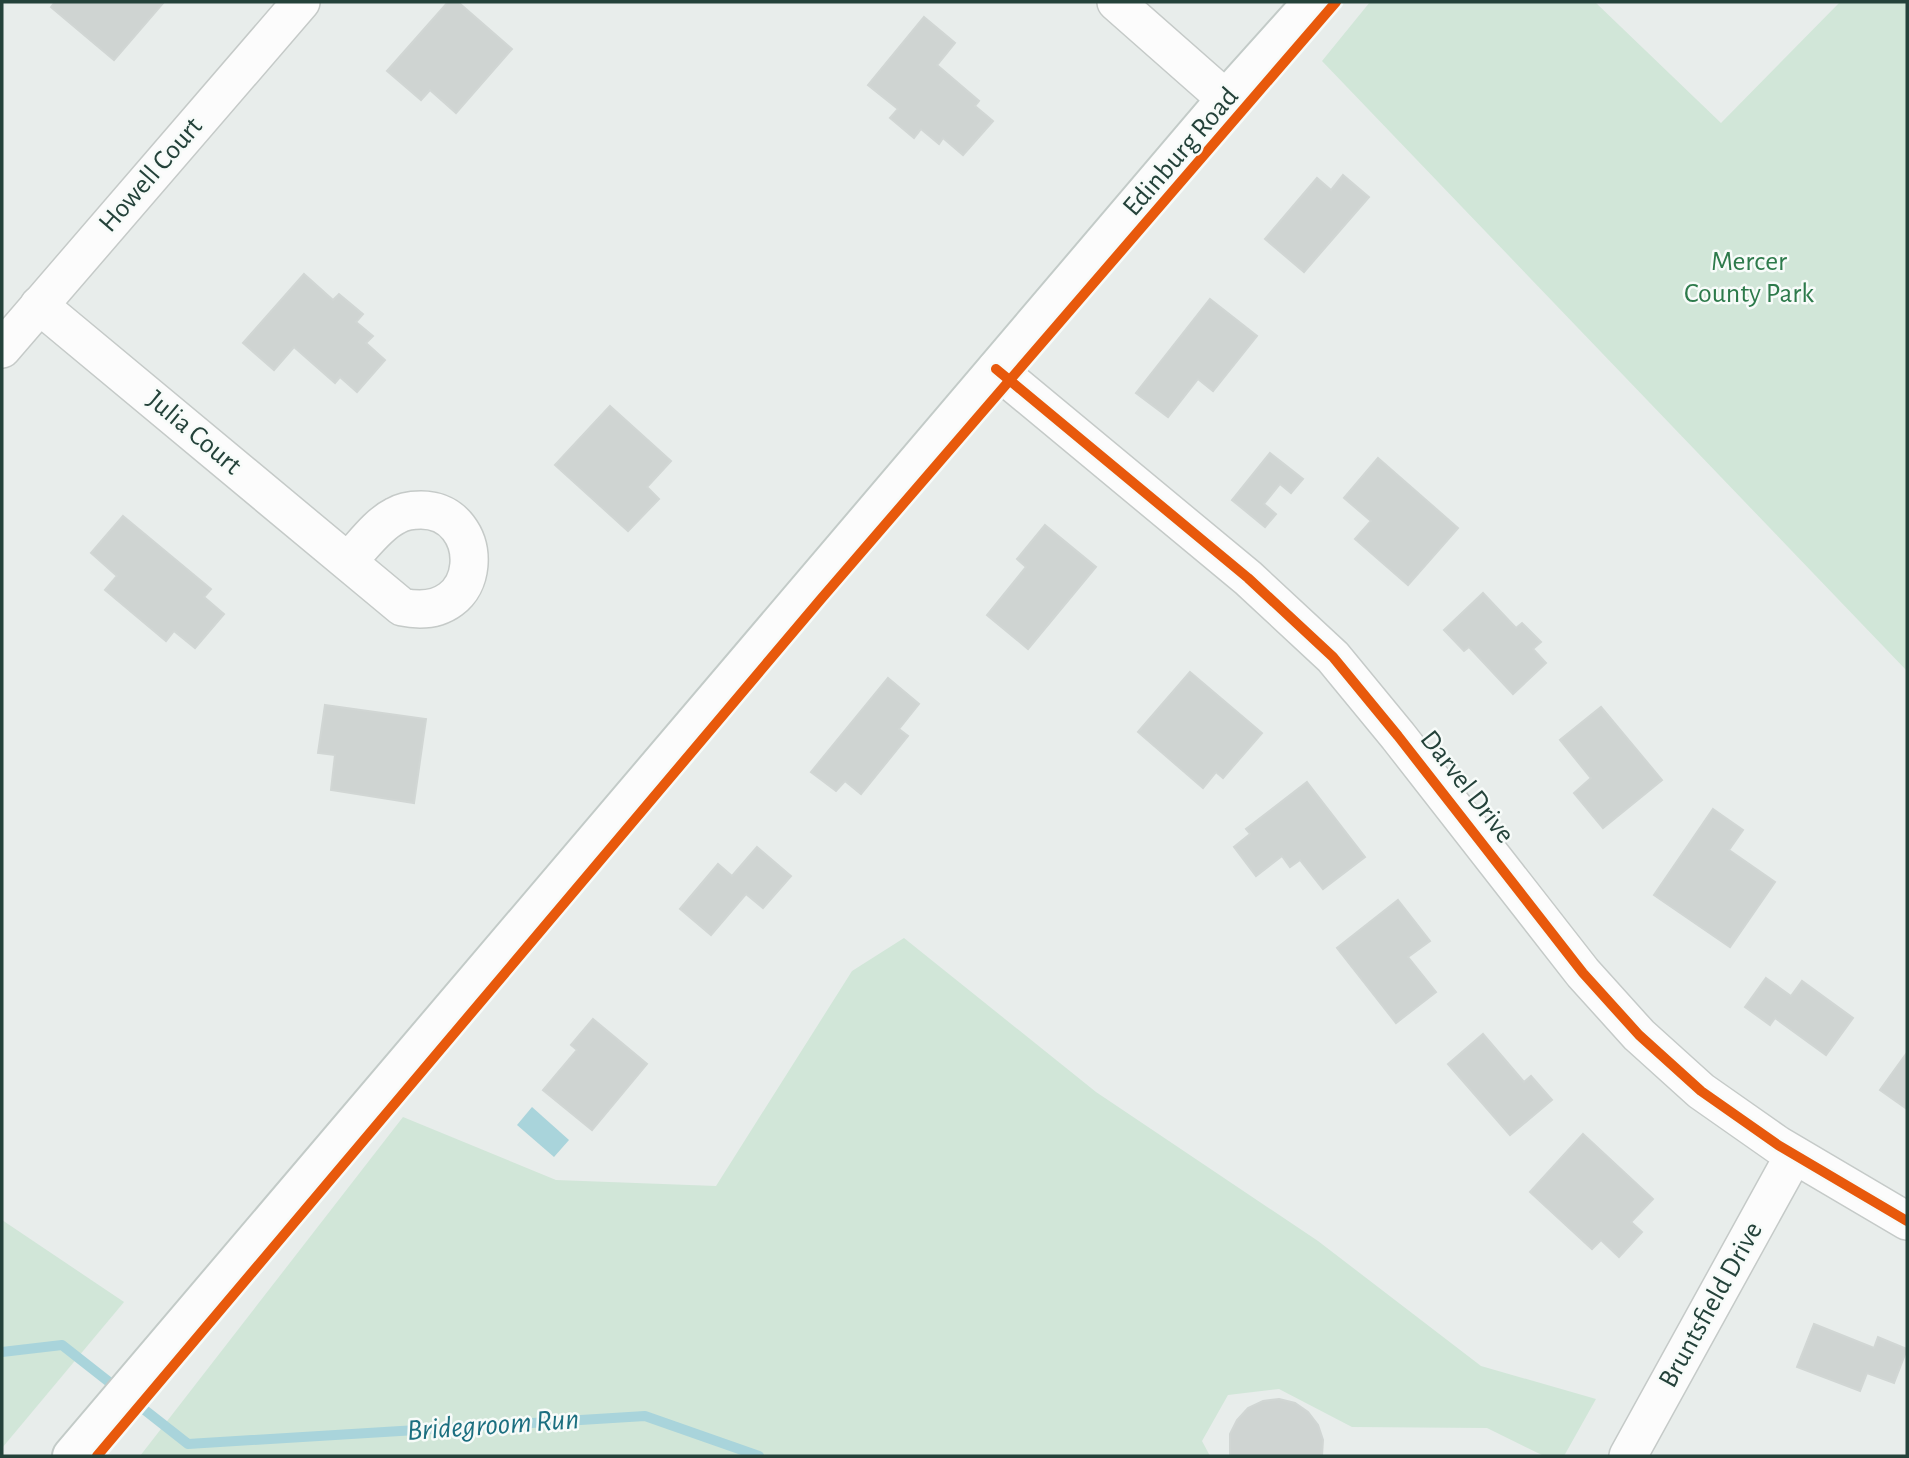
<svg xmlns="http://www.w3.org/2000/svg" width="1909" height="1458" viewBox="0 0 1909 1458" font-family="'Alegreya Sans',sans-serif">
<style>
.green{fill:#d1e6d8}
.water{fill:#a9d4db}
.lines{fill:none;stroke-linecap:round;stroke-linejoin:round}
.stream{stroke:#a9d4db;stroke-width:10}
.building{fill:#cfd4d2;stroke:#d1d6d4;stroke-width:2}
.minor-casing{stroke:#c5cac8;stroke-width:40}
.secondary-casing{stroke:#c3cbc8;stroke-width:42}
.minor{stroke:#fcfcfc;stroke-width:37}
.secondary{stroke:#fcfcfc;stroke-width:38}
.cycleway-casing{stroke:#f7fbf9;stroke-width:15}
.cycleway{stroke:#e8590c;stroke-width:10}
.labels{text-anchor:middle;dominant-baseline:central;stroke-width:5;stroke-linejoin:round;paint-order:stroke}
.street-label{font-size:28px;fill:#24423a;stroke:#f7fbf9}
.park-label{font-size:28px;fill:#2d7a4b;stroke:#f7fbf9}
.water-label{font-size:30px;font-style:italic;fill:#1c6f80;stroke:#f7fbf9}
</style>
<rect width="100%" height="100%" fill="#e8edeb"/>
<!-- green -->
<g class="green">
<path d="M1370,2H1595L1721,123L1840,2H1907V671L1322,61Z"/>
<path d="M904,938L1096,1092L1318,1241L1481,1366L1596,1399L1564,1456H1544L1487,1428L1352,1427L1279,1389L1228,1395L1202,1441L1210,1456H140L403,1117L556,1180L716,1186L852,971Z"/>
<path d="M2,1220L124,1302L2,1448Z"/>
</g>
<!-- water -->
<path class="water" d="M532,1107L569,1140L554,1157L517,1125Z"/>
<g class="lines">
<!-- stream -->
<path class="stream" d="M2,1352L62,1345L188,1444L645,1416L759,1456"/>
</g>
<!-- building -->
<g class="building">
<path d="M55,2H164L114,60L51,7Z"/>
<path d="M448,2H458L512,49L456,113L430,90L421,100L387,71Z"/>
<path d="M924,17L955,43L937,65L979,101L975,106L993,121L963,155L943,138L939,144L921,129L914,138L890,118L898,109L868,85Z"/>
<path d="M1343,175L1369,197L1304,272L1265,239L1317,178L1331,190Z"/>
<path d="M304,274L333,300L339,294L363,314L356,322L373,336L366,343L385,360L357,392L340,377L335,383L294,347L274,370L243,343Z"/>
<path d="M1210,299L1257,336L1213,391L1198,379L1168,417L1136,393Z"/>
<path d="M610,406L671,461L647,487L659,499L628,531L555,465Z"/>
<path d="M1270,453L1303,479L1291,493L1280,484L1264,504L1276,514L1265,527L1232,500Z"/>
<path d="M1378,458L1458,528L1408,585L1355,539L1371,521L1344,498Z"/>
<path d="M123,516L211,589L204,597L224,614L195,648L174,631L166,641L105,590L117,576L91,553Z"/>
<path d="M1045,525L1096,567L1028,649L987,615L1026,567L1017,559Z"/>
<path d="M1483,593L1516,628L1522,623L1541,642L1533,649L1546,663L1513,694L1469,647L1464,651L1444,630Z"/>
<path d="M1190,672L1262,733L1223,778L1216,772L1203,788L1138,732Z"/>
<path d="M888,678L919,704L899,729L908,736L861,794L845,781L836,791L811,772Z"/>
<path d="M325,705L426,719L414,803L331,790L335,755L318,753Z"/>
<path d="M1601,707L1662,780L1603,828L1574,793L1591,778L1560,740Z"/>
<path d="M1307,782L1365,857L1323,889L1300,860L1290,867L1282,856L1256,876L1234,847L1250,834L1246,829Z"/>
<path d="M1713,809L1743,830L1729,850L1775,882L1730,947L1654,895Z"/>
<path d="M757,847L791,876L763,908L746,894L711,935L680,909L718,864L732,876Z"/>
<path d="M1398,900L1430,941L1408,957L1436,992L1396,1023L1337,948Z"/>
<path d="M1766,978L1791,996L1802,981L1853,1018L1826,1055L1775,1018L1770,1025L1745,1007Z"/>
<path d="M593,1019L647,1064L592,1130L543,1090L577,1050L571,1045Z"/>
<path d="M1483,1034L1524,1082L1531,1076L1552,1100L1510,1135L1448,1064Z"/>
<path d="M1906,1054L1907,1055V1109L1880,1090Z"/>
<path d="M1583,1134L1653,1199L1631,1222L1642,1232L1619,1257L1601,1240L1592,1249L1530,1192Z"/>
<path d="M1814,1324L1874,1348L1878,1337L1907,1349L1894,1383L1867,1373L1860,1391L1797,1367Z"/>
<path d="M1279,1399L1295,1403L1308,1412L1318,1425L1323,1440L1322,1456H1230V1434L1237,1420L1248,1408L1263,1401Z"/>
</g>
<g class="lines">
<defs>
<g id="minor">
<path d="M1116,2L1226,99"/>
<path d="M39,305L402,607C488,625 488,510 421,510C412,510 403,511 395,516C377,525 362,547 348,561"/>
<path d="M2,349L301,2"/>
<path d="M996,369L1248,578L1333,657L1398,736L1583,973L1639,1035L1701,1091L1778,1145L1907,1221"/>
<path d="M1628,1456L1794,1155"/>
</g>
<path id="secondary" d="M72,1456L1226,99L1313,2"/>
</defs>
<!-- minor casing -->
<use href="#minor" class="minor-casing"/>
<!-- secondary casing -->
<use href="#secondary" class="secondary-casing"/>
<!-- minor -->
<use href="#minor" class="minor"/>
<!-- secondary -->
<use href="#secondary" class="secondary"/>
<defs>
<g id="cycleway">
<path d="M996,369L1248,578L1333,657L1398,736L1583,973L1639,1035L1701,1091L1778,1145L1907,1221"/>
<path d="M97,1456L821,599L1336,2"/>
</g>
</defs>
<!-- cycleway casing -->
<use href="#cycleway" class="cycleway-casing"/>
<!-- cycleway -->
<use href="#cycleway" class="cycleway"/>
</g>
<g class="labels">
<!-- street labels -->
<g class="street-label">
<text transform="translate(1181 152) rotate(-49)">Edinburg Road</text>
<text transform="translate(151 175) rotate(-49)">Howell Court</text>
<text transform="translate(194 433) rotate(40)">Julia Court</text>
<text transform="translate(1467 787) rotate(52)">Darvel Drive</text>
<text transform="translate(1711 1305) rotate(-61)">Bruntsfield Drive</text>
</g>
<!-- park labels -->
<g class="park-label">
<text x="1749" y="262">Mercer<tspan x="1749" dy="32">County Park</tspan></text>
</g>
<!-- water labels -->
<g class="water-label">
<text transform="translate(493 1425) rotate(-4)">Bridegroom Run</text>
</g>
</g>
<!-- border -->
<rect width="1909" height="1458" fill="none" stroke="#24423a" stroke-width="7"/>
</svg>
